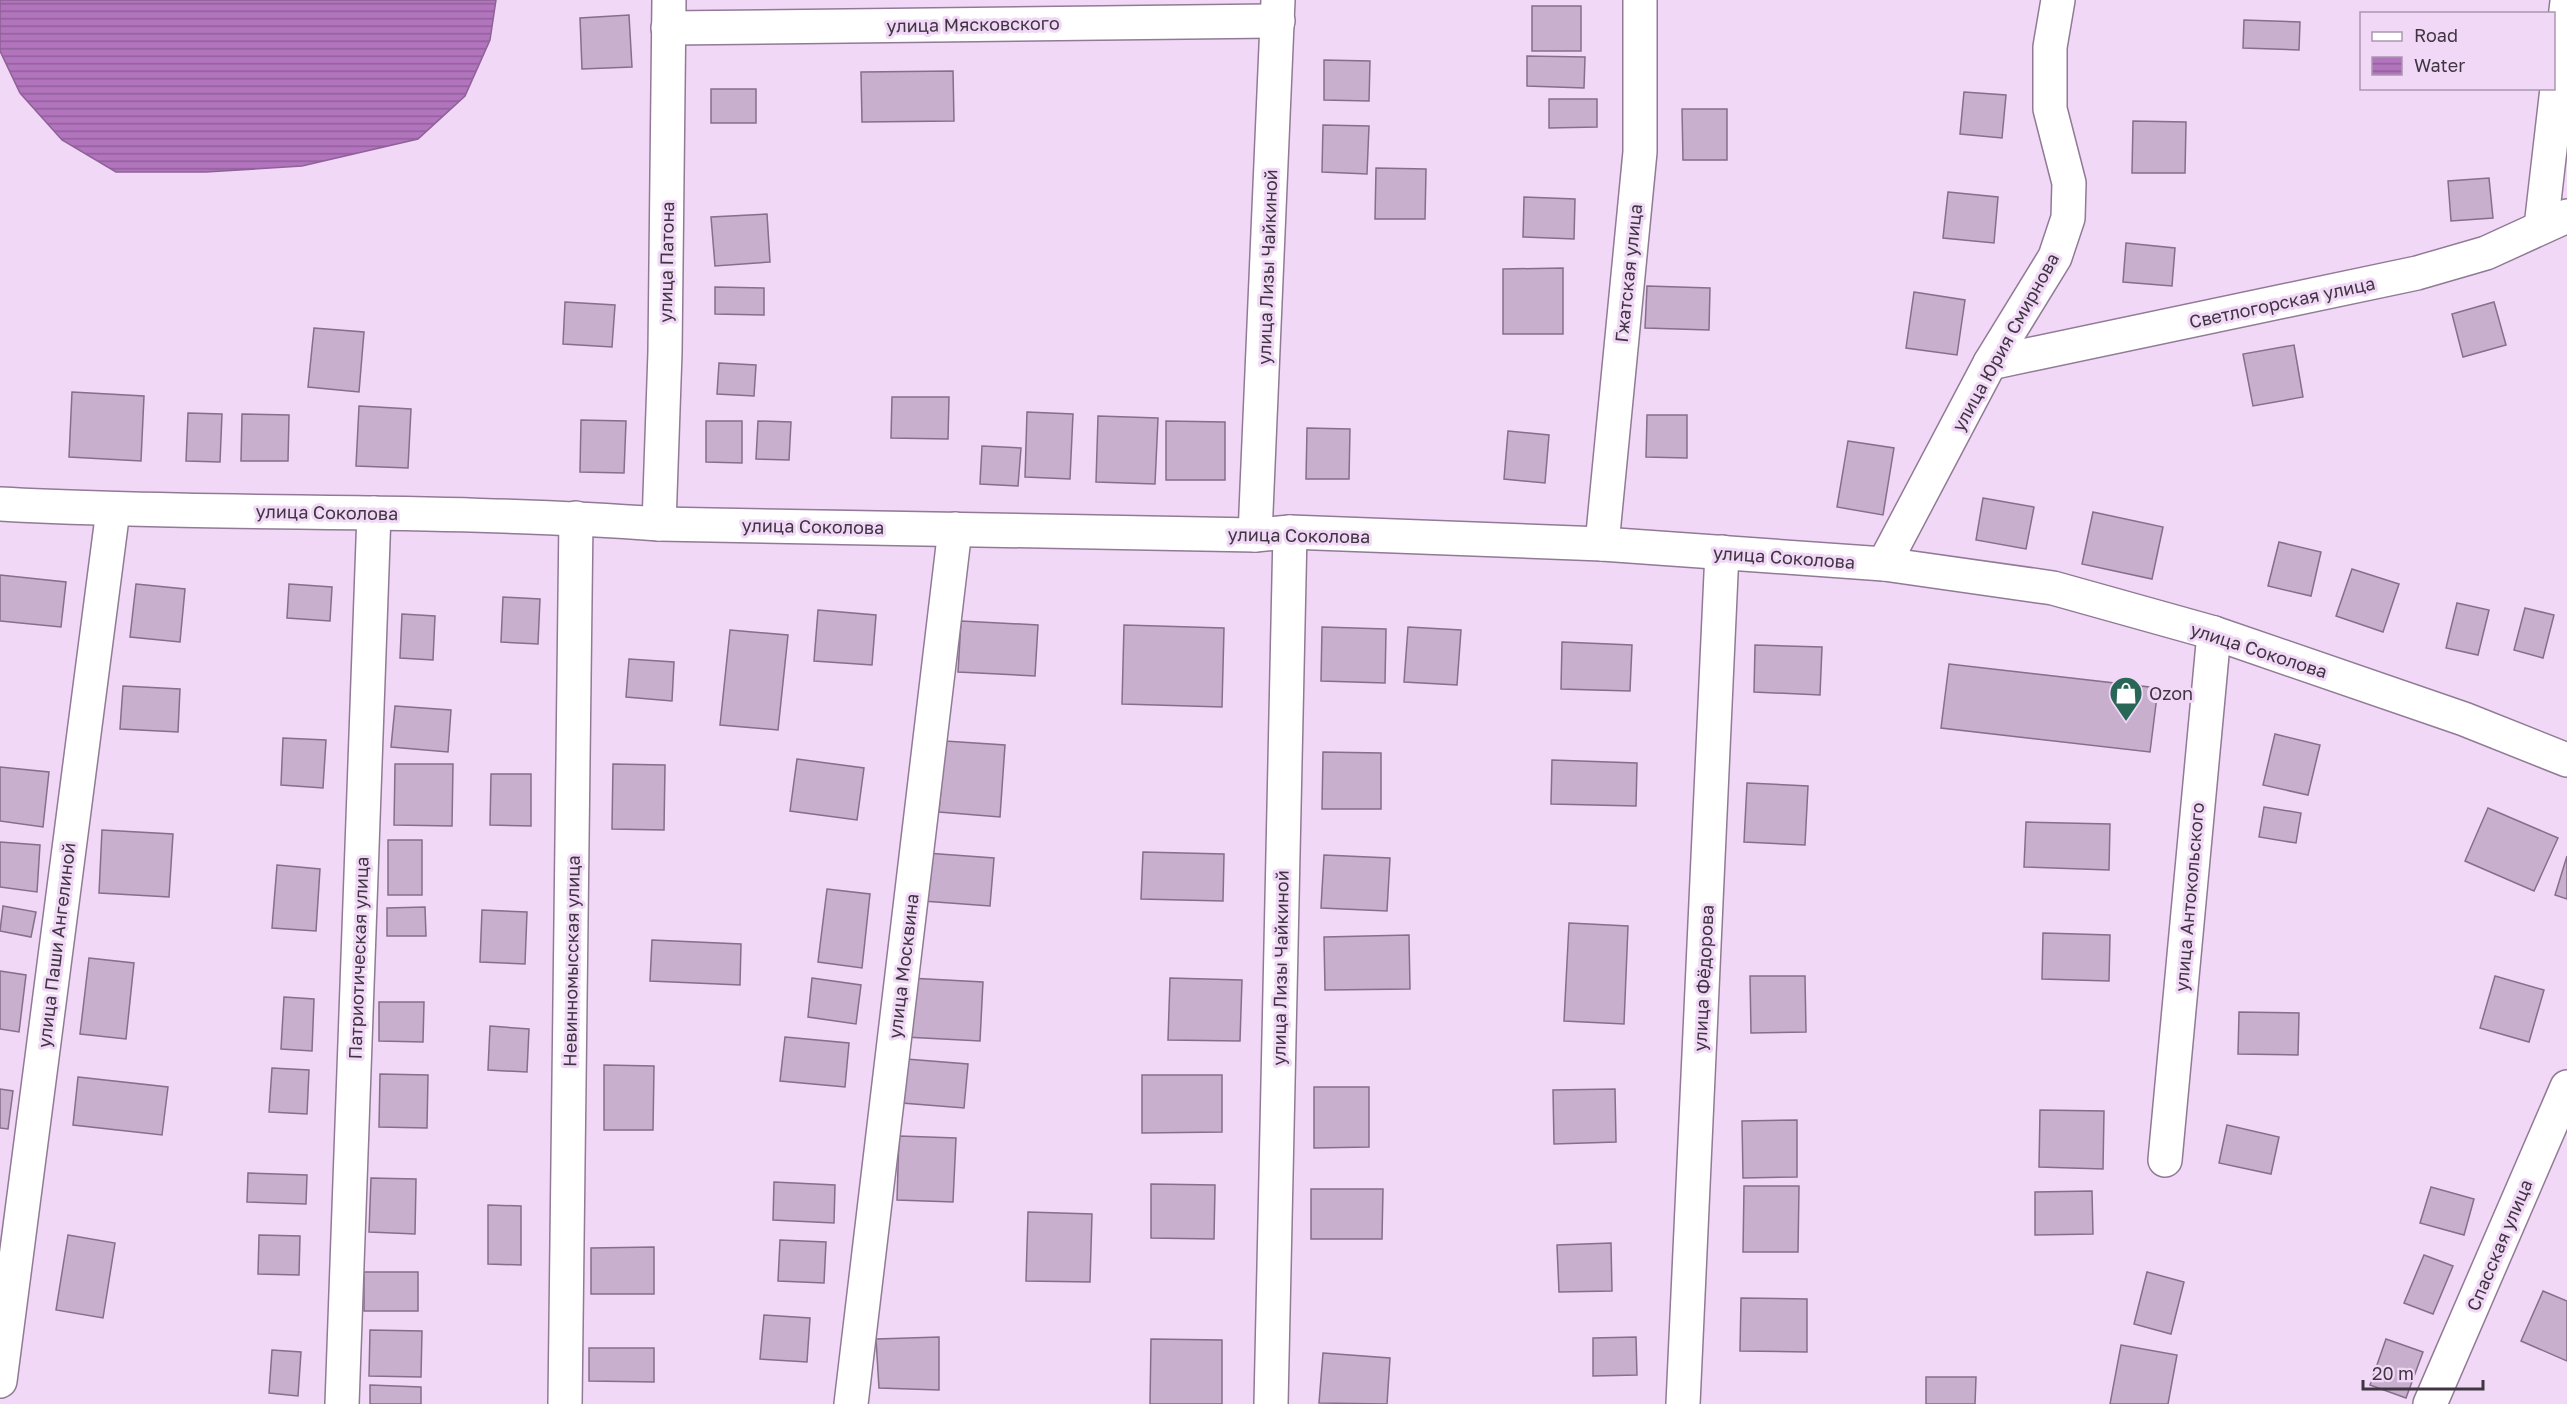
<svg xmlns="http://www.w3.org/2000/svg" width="2567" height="1404" viewBox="0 0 2567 1404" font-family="'Golos Text',sans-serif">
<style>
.water{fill:url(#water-rules);stroke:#8f6198;stroke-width:1.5}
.building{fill:#c8afcd;stroke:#856f8a;stroke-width:1.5}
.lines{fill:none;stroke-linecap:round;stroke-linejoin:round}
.minor-casing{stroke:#917a96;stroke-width:36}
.major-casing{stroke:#917a96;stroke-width:36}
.minor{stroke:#fff;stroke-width:33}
.major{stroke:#fff;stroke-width:33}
.labels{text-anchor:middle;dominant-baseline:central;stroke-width:6;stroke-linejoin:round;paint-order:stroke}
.street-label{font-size:18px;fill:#403642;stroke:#f2d8f7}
.poi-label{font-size:18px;fill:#403642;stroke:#f2d8f7;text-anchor:start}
</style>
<defs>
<pattern id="water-rules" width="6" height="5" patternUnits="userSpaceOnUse" patternTransform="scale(1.5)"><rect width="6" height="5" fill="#b174bd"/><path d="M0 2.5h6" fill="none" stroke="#91609b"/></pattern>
</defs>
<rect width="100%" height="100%" fill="#f2d8f7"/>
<!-- water -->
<path class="water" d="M0,0H496L490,40L465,96L418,139L302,166L206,172H116L62,140L20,93L0,51Z"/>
<!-- building -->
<g class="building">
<rect x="1532" y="6" width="49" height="45"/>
<path d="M629,15L632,67L582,69L580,18Z"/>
<path d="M2244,20L2300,22L2299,50L2243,48Z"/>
<path d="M1527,56L1585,57L1584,88L1527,86Z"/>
<path d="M1324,60L1370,61L1369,101L1324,100Z"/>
<path d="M953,71L954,121L862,122L861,72Z"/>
<rect x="711" y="89" width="45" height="34"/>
<path d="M1964,92L2006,95L2002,138L1960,134Z"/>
<path d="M1549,99H1597V127L1549,128Z"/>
<path d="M1682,109H1727V160H1683Z"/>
<path d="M2133,121L2186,122L2185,173H2132Z"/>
<path d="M1323,125L1369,126L1367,174L1322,172Z"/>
<path d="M1376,168L1426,169L1425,219H1375Z"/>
<path d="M2489,178L2493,218L2451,221L2448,181Z"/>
<path d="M1948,192L1998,197L1994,243L1943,238Z"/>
<path d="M1524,197L1575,199L1574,239L1523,237Z"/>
<path d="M767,214L770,262L715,266L711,217Z"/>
<path d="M2126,243L2175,248L2172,286L2123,282Z"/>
<path d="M1563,268V334H1503V269Z"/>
<path d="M1647,286L1710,288L1709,330L1645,328Z"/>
<path d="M715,287L764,288V315L715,314Z"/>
<path d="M1914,292L1965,300L1957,355L1906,348Z"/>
<path d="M565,302L615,305L612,347L563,344Z"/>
<path d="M2494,302L2506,345L2463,357L2452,314Z"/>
<path d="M314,328L364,332L359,392L308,387Z"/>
<path d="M2294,345L2303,397L2253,406L2243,354Z"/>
<path d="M719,363L756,365L754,396L717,394Z"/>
<path d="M72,392L144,396L141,461L69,457Z"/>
<path d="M892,397H949L948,439L891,438Z"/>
<path d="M359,406L411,409L408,468L356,466Z"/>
<path d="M1027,412L1073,414L1070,479L1025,477Z"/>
<path d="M188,413L222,414L220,462L186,461Z"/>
<path d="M242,414L289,415L288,461H241Z"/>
<path d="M1647,415H1687V458L1646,457Z"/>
<path d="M1098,416L1158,418L1155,484L1096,482Z"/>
<path d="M581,420L626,421L624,473L580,472Z"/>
<path d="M706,421H742V463L706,462Z"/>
<path d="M758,421L791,422L789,460L756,459Z"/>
<path d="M1166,421L1225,422V480H1166Z"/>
<path d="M1307,428L1350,429L1349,479H1306Z"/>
<path d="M1508,431L1549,435L1545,483L1504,479Z"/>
<path d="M1848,441L1894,448L1883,515L1837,507Z"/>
<path d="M982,446L1021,448L1018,486L980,484Z"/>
<path d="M1983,498L2034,507L2026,549L1976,540Z"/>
<path d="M2093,512L2163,527L2152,579L2082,564Z"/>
<path d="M2279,542L2321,552L2311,596L2268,586Z"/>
<path d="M2352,569L2399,584L2383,632L2336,616Z"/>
<path d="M0,575L66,582L61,627L0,621Z"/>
<path d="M136,584L185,589L180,642L130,637Z"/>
<path d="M289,584L332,587L330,621L287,618Z"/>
<path d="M503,597L540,599L538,644L501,642Z"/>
<path d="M2457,603L2489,610L2478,655L2446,648Z"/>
<path d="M2525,608L2554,615L2543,658L2514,650Z"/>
<path d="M818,610L876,615L872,665L814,661Z"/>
<path d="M402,614L435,616L433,660L400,658Z"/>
<path d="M961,621L1038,625L1035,676L958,672Z"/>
<path d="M1124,625L1224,628L1222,707L1122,704Z"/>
<path d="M1322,627L1386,629L1385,683L1321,681Z"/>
<path d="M1408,627L1461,630L1457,685L1404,682Z"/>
<path d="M730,630L788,635L778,730L720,725Z"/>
<path d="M1562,642L1632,645L1630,691L1561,689Z"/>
<path d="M1755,645L1822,647L1820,695L1754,692Z"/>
<path d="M629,659L674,662L672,701L626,697Z"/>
<path d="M1949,664L2158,688L2150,752L1941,728Z"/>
<path d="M123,686L180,689L178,732L120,729Z"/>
<path d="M395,706L451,710L448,752L391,747Z"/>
<path d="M2275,734L2320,745L2308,795L2263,785Z"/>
<path d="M283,738L326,740L323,788L281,785Z"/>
<path d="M945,741L1005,745L1000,817L939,812Z"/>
<path d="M1323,752L1381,753V809H1322Z"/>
<path d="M797,759L864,768L857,820L790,811Z"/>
<path d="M1552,760L1637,763L1636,806L1551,804Z"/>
<path d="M395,764H453L452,826L394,825Z"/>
<path d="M613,764L665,765L664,830L612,829Z"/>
<path d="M0,767L49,772L43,827L0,821Z"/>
<path d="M491,774H531V826L490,825Z"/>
<path d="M1747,783L1808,786L1805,845L1744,842Z"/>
<path d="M2264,807L2301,813L2296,843L2259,837Z"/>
<path d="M2488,808L2558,838L2534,891L2465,861Z"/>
<path d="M2026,822L2110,824L2109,870L2024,867Z"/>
<path d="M102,830L173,834L169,897L99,893Z"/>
<rect x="388" y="840" width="34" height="55"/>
<path d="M0,842L40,845L37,892L0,887Z"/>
<path d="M1143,852L1224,854L1223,901L1141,899Z"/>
<path d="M926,853L994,858L990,906L923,901Z"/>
<path d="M1324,855L1390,858L1387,911L1321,908Z"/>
<path d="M2567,856V899L2555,895Z"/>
<path d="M277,865L320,869L316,931L272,928Z"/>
<path d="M827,889L870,894L862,968L818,962Z"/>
<path d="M3,906L36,912L31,937L0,931Z"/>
<path d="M425,907L426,936H387V908Z"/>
<path d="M482,910L527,912L525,964L480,962Z"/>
<path d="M1569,923L1628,926L1624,1024L1564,1021Z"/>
<path d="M2043,933L2110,935L2109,981L2042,979Z"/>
<path d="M1409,935L1410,989L1325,990L1324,937Z"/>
<path d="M652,940L741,944L740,985L650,981Z"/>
<path d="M89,958L134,963L126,1039L80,1034Z"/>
<path d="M0,971L26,975L19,1032L0,1029Z"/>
<path d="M1750,976H1805L1806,1032L1751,1033Z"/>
<path d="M2495,976L2544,990L2529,1042L2480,1028Z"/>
<path d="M812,978L861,985L856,1024L808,1017Z"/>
<path d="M909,978L983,982L980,1041L905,1037Z"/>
<path d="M1170,978L1242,980L1240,1041L1168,1040Z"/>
<path d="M284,997L314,999L312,1051L281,1049Z"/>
<path d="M379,1002H424L423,1042L379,1041Z"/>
<path d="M2239,1012L2299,1013L2298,1055L2238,1054Z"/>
<path d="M490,1026L529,1029L527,1072L488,1070Z"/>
<path d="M785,1037L849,1043L845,1087L780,1081Z"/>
<path d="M906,1059L968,1064L964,1108L902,1103Z"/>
<path d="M604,1065L654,1066L653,1130H604Z"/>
<path d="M272,1068L309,1070L307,1114L269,1112Z"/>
<path d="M380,1074L428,1075L427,1128L379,1127Z"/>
<path d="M1142,1075H1222V1132L1142,1133Z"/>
<path d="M78,1077L168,1087L162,1135L73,1125Z"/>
<path d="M1314,1087H1369V1147L1314,1148Z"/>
<path d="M0,1089L13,1091L8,1129L0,1128Z"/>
<path d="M1615,1089L1616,1142L1554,1144L1553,1090Z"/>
<path d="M2040,1110L2104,1111L2103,1169L2039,1167Z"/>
<path d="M1797,1120V1177L1743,1178L1742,1121Z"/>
<path d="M2227,1125L2279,1137L2271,1174L2219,1163Z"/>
<path d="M899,1136L956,1138L953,1202L897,1200Z"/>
<path d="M248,1173L307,1175L306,1204L247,1202Z"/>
<path d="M371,1178L416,1179L415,1234L369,1232Z"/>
<path d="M774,1182L835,1185L834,1223L773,1220Z"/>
<path d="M1151,1184L1215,1185L1214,1239L1151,1238Z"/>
<path d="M1744,1186H1799L1798,1252H1743Z"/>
<path d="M2431,1187L2474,1199L2464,1235L2420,1223Z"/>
<path d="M1311,1189H1383L1382,1239H1311Z"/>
<path d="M2092,1191L2093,1234L2035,1235V1192Z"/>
<path d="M488,1205L521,1206V1265L488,1264Z"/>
<path d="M1028,1212L1092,1214L1090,1282L1026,1281Z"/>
<path d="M68,1235L115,1243L103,1318L56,1310Z"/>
<path d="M259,1235L300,1236L299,1275L258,1274Z"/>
<path d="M780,1240L826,1242L824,1283L778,1281Z"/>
<path d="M1611,1243L1612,1291L1559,1292L1557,1245Z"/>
<path d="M654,1247V1294H591V1248Z"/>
<path d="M2424,1255L2453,1266L2433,1314L2404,1303Z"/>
<rect x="364" y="1272" width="54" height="39"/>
<path d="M2147,1272L2184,1282L2171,1334L2134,1324Z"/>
<path d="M2543,1291L2567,1301V1361L2521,1341Z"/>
<path d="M1741,1298L1807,1299V1352L1740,1351Z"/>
<path d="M764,1315L810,1318L807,1362L760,1359Z"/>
<path d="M370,1330L422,1331L421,1377L369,1376Z"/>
<path d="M939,1337V1390L879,1388L876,1339Z"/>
<path d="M1636,1337L1637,1375L1593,1376V1338Z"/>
<path d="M1151,1339L1222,1340V1404H1150Z"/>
<path d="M2386,1339L2423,1352L2406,1398L2370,1385Z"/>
<path d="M2121,1345L2177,1355L2168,1404H2110Z"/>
<path d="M589,1348H654V1382L589,1381Z"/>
<path d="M272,1350L301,1352L298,1396L269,1393Z"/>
<path d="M1323,1353L1390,1358L1387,1404L1319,1403Z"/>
<path d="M1926,1377H1976L1975,1404H1926Z"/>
<path d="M370,1385L421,1387V1404H370Z"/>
</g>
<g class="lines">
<defs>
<g id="minor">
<path d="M668,28L1278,21"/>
<path d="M2541,227L2567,2"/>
<path d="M1990,363L2417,273L2486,253L2567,216"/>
<path d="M659,524L665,352L669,0"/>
<path d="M1255,535L1278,0"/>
<path d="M1602,544L1640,152V0"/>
<path d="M1884,564L1990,363L2055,257L2068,218L2069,183L2050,109V47L2058,0"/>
<path d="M2165,1160L2214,633"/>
<path d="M0,1381L113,510"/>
<path d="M342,1404L374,513"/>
<path d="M565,1404L576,518"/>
<path d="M851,1404L955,529"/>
<path d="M1271,1404L1290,532"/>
<path d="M1683,1404L1722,552"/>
<path d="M2430,1404L2567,1087"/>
</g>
<path id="major" d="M0,504C219,516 440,508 659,524L1255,535L1290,532L1602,544L1884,564L2053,588L2214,633L2464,719L2567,760"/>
</defs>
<!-- minor casing -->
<use href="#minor" class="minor-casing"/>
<!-- major casing -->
<use href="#major" class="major-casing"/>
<!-- minor -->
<use href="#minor" class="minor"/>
<!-- major -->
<use href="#major" class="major"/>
</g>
<!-- icons -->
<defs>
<symbol id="shop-pin" viewBox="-11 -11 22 30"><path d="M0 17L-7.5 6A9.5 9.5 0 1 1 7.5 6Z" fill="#286755" stroke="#f2d8f7"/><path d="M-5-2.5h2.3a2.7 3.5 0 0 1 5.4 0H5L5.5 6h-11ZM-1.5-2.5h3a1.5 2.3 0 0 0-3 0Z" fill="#fff"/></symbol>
</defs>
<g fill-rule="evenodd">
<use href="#shop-pin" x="2107" y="674" width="38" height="52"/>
</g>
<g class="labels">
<!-- street labels -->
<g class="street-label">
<text transform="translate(973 24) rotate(-1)">улица Мясковского</text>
<text transform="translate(666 262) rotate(-89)">улица Патона</text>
<text transform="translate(1267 267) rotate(-88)">улица Лизы Чайкиной</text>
<text transform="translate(1628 273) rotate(-84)">Гжатская улица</text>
<text transform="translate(2282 302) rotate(-12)">Светлогорская улица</text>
<text transform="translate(2005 342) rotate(-61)">улица Юрия Смирнова</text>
<text transform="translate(327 512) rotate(1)">улица Соколова</text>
<text transform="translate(813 526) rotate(1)">улица Соколова</text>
<text transform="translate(1299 535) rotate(1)">улица Соколова</text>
<text transform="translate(1784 557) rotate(4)">улица Соколова</text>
<text transform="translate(2259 650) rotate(18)">улица Соколова</text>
<text transform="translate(2189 897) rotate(-85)">улица Антокольского</text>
<text transform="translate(56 945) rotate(-83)">улица Паши Ангелиной</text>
<text transform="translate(358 958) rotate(-88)">Патриотическая улица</text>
<text transform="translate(571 961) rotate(-89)">Невинномысская улица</text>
<text transform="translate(903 966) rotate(-83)">улица Москвина</text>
<text transform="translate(1280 968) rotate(-89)">улица Лизы Чайкиной</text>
<text transform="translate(1703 978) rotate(-87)">улица Фёдорова</text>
<text transform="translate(2499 1245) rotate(-67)">Спасская улица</text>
</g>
<!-- poi labels -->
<g class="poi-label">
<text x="2149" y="693">Ozon</text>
</g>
</g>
<!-- legend -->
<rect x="2360" y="12" width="195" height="78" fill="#f2d8f7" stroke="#ab97af" stroke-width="1.5"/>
<rect x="2372" y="32" width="30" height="9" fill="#ffffff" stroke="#ab97af" stroke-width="1.5"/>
<text x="2414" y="42" font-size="18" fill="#403642">Road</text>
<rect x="2372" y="57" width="30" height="18" fill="url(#water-rules)" stroke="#ab97af" stroke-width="1.5"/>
<text x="2414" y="72" font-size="18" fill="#403642">Water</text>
<!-- scale -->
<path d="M2363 1380v9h120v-9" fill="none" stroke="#403642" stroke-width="3"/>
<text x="2372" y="1380" font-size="18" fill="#403642" stroke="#f2d8f7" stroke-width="4.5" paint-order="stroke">20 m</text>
</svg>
